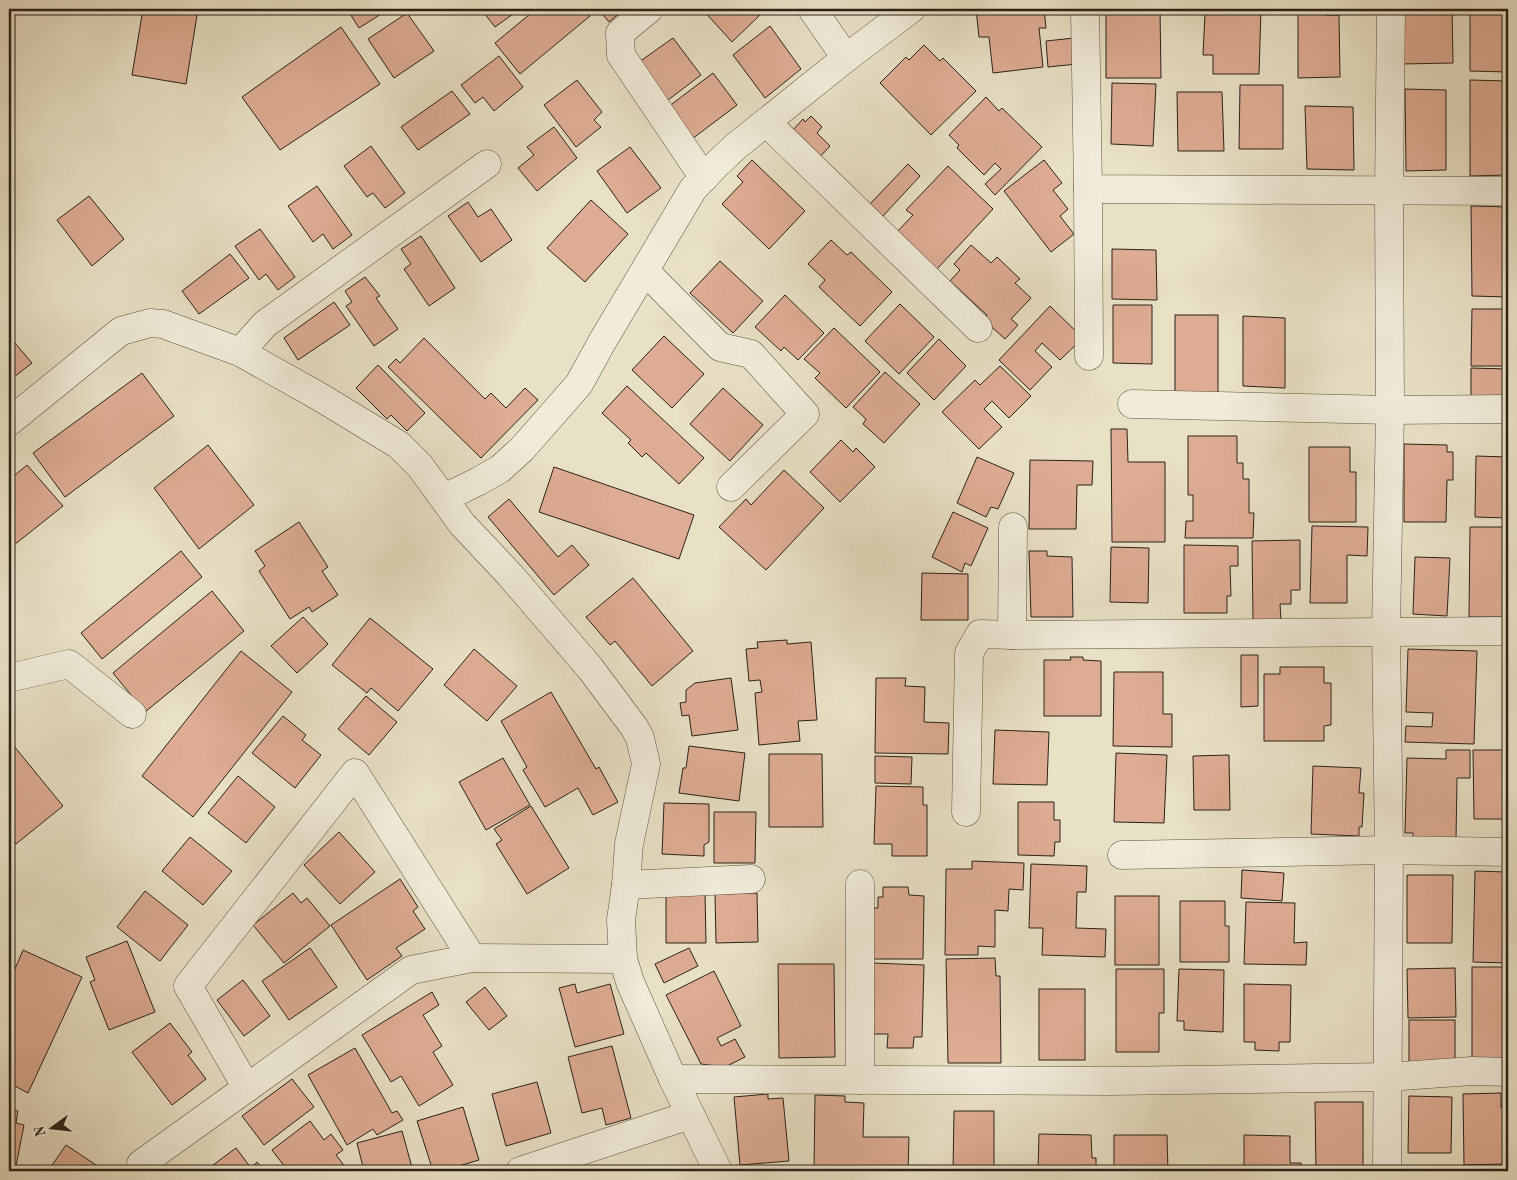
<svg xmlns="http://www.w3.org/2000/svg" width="1517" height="1180" viewBox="0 0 1517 1180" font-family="'Old Standard TT',serif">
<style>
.building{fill:#deac93;stroke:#2a2219}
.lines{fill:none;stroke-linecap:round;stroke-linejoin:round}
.minor-casing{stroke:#5a5244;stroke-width:29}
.minor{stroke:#f1ecda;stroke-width:28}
</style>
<rect width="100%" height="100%" fill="#e9e1c6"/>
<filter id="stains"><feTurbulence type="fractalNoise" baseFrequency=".004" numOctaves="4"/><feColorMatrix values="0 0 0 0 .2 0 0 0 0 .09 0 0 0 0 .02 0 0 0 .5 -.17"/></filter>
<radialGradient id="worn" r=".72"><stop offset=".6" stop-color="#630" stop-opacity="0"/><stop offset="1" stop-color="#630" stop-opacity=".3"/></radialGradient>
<!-- building -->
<g class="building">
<path d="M143,9H198L186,84L132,75Z"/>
<path d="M347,9H389L359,28Z"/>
<path d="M481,9H520L495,27Z"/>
<path d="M536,9H584L590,16L520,74L495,43Z"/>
<path d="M598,9H624L609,22Z"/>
<path d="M702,9H758L762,13L732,42Z"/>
<path d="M976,9H1044L1046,28H1039L1043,67L993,73L989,37H979Z"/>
<path d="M1106,9H1160L1161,78H1106Z"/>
<path d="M1212,9H1261L1259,74H1213V55H1203L1205,14H1212Z"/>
<path d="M1298,9H1326V15H1339L1340,77L1298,78Z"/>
<path d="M1402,9H1452L1453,63L1402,64Z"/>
<path d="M1470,9H1508V72L1470,71Z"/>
<path d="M407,13L434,51L394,78L368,39Z"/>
<path d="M770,26L801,69L765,98L733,55Z"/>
<path d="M341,27L380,84L280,150L242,97Z"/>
<path d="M673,38L701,75L668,100L639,62Z"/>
<path d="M1074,38L1077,64L1048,67L1046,41Z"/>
<path d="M924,45L940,61L943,58L976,91L931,135L880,83L906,57L909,60Z"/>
<path d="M499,56L523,87L494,111L483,97L475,103L461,85Z"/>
<path d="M713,73L737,105L692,139L668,107Z"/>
<path d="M577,80L602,112L594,120L601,127L576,147L544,105Z"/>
<path d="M1470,80L1508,81V175L1470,176Z"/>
<path d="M1112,83L1156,84L1153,146L1111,144Z"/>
<path d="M1240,85H1283V149H1239Z"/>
<path d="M1405,89L1446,90V170L1406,171Z"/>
<path d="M452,91L470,114L418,150L401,127Z"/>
<path d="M1177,92H1222L1224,151H1178Z"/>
<path d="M986,97L999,111L1002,108L1042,147L995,195L985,184L1001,169L995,163L984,175L957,148L959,145L949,135Z"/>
<path d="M1305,106L1353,107L1354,170L1307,169Z"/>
<path d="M811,116L822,127L817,133L830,146L818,159L791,132L803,119L805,122Z"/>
<path d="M554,127L577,158L537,191L518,168L534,155L527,147Z"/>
<path d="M371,146L405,193L385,208L373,193L367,197L344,166Z"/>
<path d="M630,147L661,188L627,213L597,171Z"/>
<path d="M752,160L805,211L769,249L722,204L743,182L737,176Z"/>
<path d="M1044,160L1062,183L1053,190L1068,209L1060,216L1074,234L1051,252L1004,191Z"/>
<path d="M908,164L920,176L883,216L870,204Z"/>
<path d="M948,166L993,209L937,269L897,232L913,215L906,210Z"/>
<path d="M317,186L352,235L333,249L323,234L313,242L288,206Z"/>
<path d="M89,196L124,239L92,266L57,220Z"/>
<path d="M591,200L628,234L585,282L547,248Z"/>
<path d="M468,202L478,217L491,209L512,240L481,262L448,216Z"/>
<path d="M1471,206L1508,207V297L1472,296Z"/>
<path d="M260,229L295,277L278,290L266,274L259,280L235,246Z"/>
<path d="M421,236L455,288L429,306L404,269L411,264L401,249Z"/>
<path d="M831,240L847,255L851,252L892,292L860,326L819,287L825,280L808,264Z"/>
<path d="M971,245L991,263L997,257L1020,279L1015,283L1031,298L1011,319L1018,325L1005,339L983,319L987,315L950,281L960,270L954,264Z"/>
<path d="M1112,249L1156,250L1157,300L1112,299Z"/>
<path d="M230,254L249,278L199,314L182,291Z"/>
<path d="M720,261L763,301L733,333L690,293Z"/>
<path d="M365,277L380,296L376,298L398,329L374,346L346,306L352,302L345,291Z"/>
<path d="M785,295L824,333L798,360L784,347L781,351L755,327Z"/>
<path d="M334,302L350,325L298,360L284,338Z"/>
<path d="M900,304L934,337L899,374L865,341Z"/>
<path d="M1113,305H1152V364L1113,363Z"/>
<path d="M1050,306L1083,338L1060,360L1042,343L1035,351L1052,367L1030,390L999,360Z"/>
<path d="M1472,309H1508V366H1471Z"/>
<rect x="1175" y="315" width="43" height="80"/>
<path d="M1243,316L1285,318V388L1243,386Z"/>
<path d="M834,328L880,372L846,408L815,378L820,373L804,359Z"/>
<path d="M9,336L32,363L9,381Z"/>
<path d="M664,336L704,374L672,408L632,370Z"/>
<path d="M424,338L485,399L491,393L506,408L525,388L538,400L481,458L388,367L396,359L400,363Z"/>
<path d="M939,339L966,366L934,400L907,373Z"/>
<path d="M378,365L425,413L407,431L391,415L387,419L356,388Z"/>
<path d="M1000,366L1031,396L1009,418L992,401L984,409L1002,427L979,449L942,412L975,380L980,385Z"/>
<path d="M1471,368L1508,369V397H1471Z"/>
<path d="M885,372L920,404L884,443L863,424L866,419L853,407Z"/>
<path d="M142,373L174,416L65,497L33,453Z"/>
<path d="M627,386L704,458L679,484L646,453L642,457L628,443L631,440L602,413Z"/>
<path d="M723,388L763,425L730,461L690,424Z"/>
<path d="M1111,429H1127L1128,462H1165V542H1112Z"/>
<path d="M1188,436H1237V463H1243V479H1249V513H1254L1253,538H1185L1186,521H1193V495H1188Z"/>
<path d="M841,440L853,452L856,448L875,467L840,502L810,472Z"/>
<path d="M1404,444L1447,445V452H1453V480H1447L1446,522H1404Z"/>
<path d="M208,445L254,505L199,549L154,488Z"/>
<path d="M1309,447H1350V472H1356V522H1309Z"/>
<path d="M1476,456L1508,457V518L1475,517Z"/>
<path d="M977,457L1014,473L998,509L991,507L986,517L957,503Z"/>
<path d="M1030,460L1093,461L1092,485H1077L1076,529H1029Z"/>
<path d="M27,465L63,506L9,549V480Z"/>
<path d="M554,467L694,515L679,559L539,512Z"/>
<path d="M784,470L824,508L766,570L719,527L746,499L751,505Z"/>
<path d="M509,499L558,557L572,545L589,565L554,595L488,517Z"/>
<path d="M953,512L988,528L971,566L965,563L962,572L932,557Z"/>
<path d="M299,522L328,567L322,571L338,595L312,612L309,607L290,619L259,571L265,566L255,551Z"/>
<path d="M1312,526L1368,527L1367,556L1347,555V603H1310Z"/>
<path d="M1470,527H1508V617H1469Z"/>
<path d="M1300,540V590H1291V604H1280L1281,620H1253L1252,541Z"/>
<path d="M1184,545L1238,546V566H1230L1231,596H1227V613H1184Z"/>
<path d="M1111,547L1149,548L1148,603L1110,602Z"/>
<path d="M181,551L202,577L102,659L81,633Z"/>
<path d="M1029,551H1047V556L1072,557L1073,617H1031Z"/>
<path d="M1415,557L1450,558L1447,616L1413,614Z"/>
<path d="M922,573L968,574V620H921Z"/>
<path d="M633,578L693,651L652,686L615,641L610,645L586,617Z"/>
<path d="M212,591L244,631L145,712L113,673Z"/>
<path d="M303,617L328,644L297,673L271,646Z"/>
<path d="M370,618L433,669L398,711L371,688L367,693L332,665Z"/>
<path d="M787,640V644L811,642L817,720L798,721L800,741L759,745L755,693L762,692L760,680L749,681L746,649L758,648L757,642Z"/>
<path d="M474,649L517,686L487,721L444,685Z"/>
<path d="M1408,649L1477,651L1474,744L1405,742L1406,726L1432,727L1433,713L1406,712Z"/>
<path d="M241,651L292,692L193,817L142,776Z"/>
<path d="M1241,655H1258V706L1241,707Z"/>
<path d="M1070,657H1083V660L1101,661V716H1044V660H1071Z"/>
<path d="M1280,667H1324V683H1331V725L1324,726V741H1264V674H1280Z"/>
<path d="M1114,672H1163V714H1172V747L1113,746Z"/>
<path d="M731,678L738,730L692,736L689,715L682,716L680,703L686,702V690L695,683Z"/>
<path d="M876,678H906L905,686L925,687L924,722L949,723L948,754L875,753Z"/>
<path d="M551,692L596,769L599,767L618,802L593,815L578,788L545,807L523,770L527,767L501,721Z"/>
<path d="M366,696L397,722L369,755L338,729Z"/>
<path d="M283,716L306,735L302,740L321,755L295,788L252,753Z"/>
<path d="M995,730L1049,732L1047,785L993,784Z"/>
<path d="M9,740L63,806L16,844L9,835Z"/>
<path d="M689,746L745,753L739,801L679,793L683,768H686Z"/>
<path d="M1446,750H1470V778H1457L1456,840L1413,839V833H1405L1407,758L1446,759Z"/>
<path d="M1473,750H1508V819H1474Z"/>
<path d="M1116,753L1167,755L1164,823L1114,822Z"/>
<path d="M769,754H822L823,827H769Z"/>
<path d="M1229,755L1230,810H1194L1193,756Z"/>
<path d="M875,756L912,757L911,784L875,783Z"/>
<path d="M503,758L530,805L486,830L459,782Z"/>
<path d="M1313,766L1361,768L1359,793H1364L1362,827H1359V836L1311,834Z"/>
<path d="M238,776L275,807L246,843L208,813Z"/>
<path d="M876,786L923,787V805H927V856H892V844H874Z"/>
<path d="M1018,802H1054V820H1060V842H1055L1054,856L1018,855Z"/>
<path d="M664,803L709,804V842L704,845V856L662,854Z"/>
<path d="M531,806L569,868L527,894L496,844L502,840L494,829Z"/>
<path d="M714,812H756L755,863H714Z"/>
<path d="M339,832L375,872L340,904L304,865Z"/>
<path d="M190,837L232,871L203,905L162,871Z"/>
<path d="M972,861L1024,863L1023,890L1009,889L1008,911L995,910V947L978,946V955H945L946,869H972Z"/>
<path d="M1031,864L1087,866L1086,892H1077L1076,928L1106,929L1105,957L1042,955L1043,928H1029Z"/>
<path d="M1242,870L1284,873L1282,901L1241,898Z"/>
<path d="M1475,871L1506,872L1505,895L1508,896V963L1473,962Z"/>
<path d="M1407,875H1453L1452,943H1407Z"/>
<path d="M400,879L418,907L413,911L425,929L396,948L402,956L367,980L331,925Z"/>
<path d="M883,887H908L909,895L924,896L923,959H870V908H878V897H883Z"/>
<path d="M145,891L188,925L160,961L117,927Z"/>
<path d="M293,893L301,903L307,898L330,926L284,963L253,925Z"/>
<path d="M666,893H705L706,943H666Z"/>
<path d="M757,893L758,942L716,943L715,894Z"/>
<rect x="1115" y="896" width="44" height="69"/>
<path d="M1180,901H1225V926H1229V962H1180Z"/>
<path d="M1246,902L1295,903L1294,943L1307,942L1306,965L1244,964Z"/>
<path d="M127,941L155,1012L109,1030L90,982L95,980L86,957Z"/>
<path d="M310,948L337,987L289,1020L262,981Z"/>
<path d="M689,948L698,966L664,983L655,964Z"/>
<path d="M23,950L82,977L28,1093L9,1083V983Z"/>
<path d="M995,958L996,976H1000L1001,1063H948L946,959Z"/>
<path d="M872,963L924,965L922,1037H914L913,1048H887L888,1034H871Z"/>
<path d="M778,964H834L835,1057L779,1058Z"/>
<rect x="1472" y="967" width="36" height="94"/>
<path d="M1455,968L1456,1017L1408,1018L1407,969Z"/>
<path d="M1116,969H1164V1013H1159V1052H1116Z"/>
<path d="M1179,969L1224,970L1223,1032L1184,1030V1021H1177Z"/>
<path d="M714,971L741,1026L717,1038L721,1046L735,1039L745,1057L725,1067L701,1064L666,995Z"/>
<path d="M243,980L270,1016L244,1036L217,1000Z"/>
<path d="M575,984L577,993L610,984L624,1034L575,1047L559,988Z"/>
<path d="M1244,984L1291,985L1290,1042H1279V1051L1255,1050V1042H1244Z"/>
<path d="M485,987L507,1016L489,1030L466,1002Z"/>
<rect x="1039" y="989" width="46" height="71"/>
<path d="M432,992L439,1005L423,1015L442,1046L433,1052L453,1085L419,1106L401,1076L391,1082L362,1035Z"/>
<rect x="1409" y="1020" width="46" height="42"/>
<path d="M170,1023L192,1052L188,1055L206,1079L172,1105L132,1052Z"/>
<path d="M612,1046L631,1118L606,1125L602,1108L582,1113L568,1057Z"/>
<path d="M355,1048L392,1113L397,1111L403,1120L377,1135L373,1129L347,1145L308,1075Z"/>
<path d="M292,1079L314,1107L264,1145L242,1116Z"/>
<path d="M537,1082L551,1133L506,1146L492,1094Z"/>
<path d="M1501,1093V1108L1508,1107V1159H1504V1164L1464,1165L1463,1094Z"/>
<path d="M768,1094V1099L783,1098L789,1161L740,1165L734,1097Z"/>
<path d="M815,1095L845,1096V1102L864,1103L863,1137H909L908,1171L814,1169Z"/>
<path d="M1409,1096L1452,1097L1451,1153H1408Z"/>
<path d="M1315,1102H1363V1171H1316Z"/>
<path d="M463,1107L479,1160L442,1171H433L417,1121Z"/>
<path d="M9,1109L18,1111L16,1123L24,1125L16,1166L9,1165Z"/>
<path d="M954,1111H994V1171L953,1170Z"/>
<path d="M310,1121L324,1140L331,1134L343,1150L336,1155L346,1168L341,1171H288L272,1150Z"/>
<path d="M402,1131L413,1171H364L357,1143Z"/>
<path d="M1039,1134L1091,1135L1092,1158H1096V1171H1038Z"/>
<path d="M1114,1135H1167L1168,1171H1114Z"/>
<path d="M1244,1135L1290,1136V1163H1301V1171H1244Z"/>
<path d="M66,1145L105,1171H48Z"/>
<path d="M236,1148L251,1168L257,1162L264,1171H205Z"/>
</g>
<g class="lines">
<defs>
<g id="minor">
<path d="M649,9L620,33L621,55L704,178"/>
<path d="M812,9L846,58"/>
<path d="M1085,9L1088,189L1508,191"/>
<path d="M766,122L978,328"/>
<path d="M1088,189L1089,356"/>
<path d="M645,271L720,347L751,354L805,414L731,487"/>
<path d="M240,352L265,324L487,164"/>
<path d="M1132,404L1390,410L1508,409"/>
<path d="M9,422L121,331L150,323L163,324L240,352L320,397L399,445L420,466L462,524L510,575L590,668L634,727L640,738L646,764L629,844L626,885L621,920L623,959L630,982L673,1079L718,1171"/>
<path d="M444,498L479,481L500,469L522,449L579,384L602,342L693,189L715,166L735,147L846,58L911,9"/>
<path d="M1012,635L1013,527"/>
<path d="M9,678L69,664L132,714"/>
<path d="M966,812L969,653L980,634L1012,635L1508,631"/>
<path d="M1122,855L1389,850L1508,852"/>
<path d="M626,885L751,879"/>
<path d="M673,1079L1110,1081L1387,1077L1472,1071L1508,1072"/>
<path d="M860,1080V884"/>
<path d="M247,1088L188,986L355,773L472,958"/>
<path d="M144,1171L141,1164L411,970L472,958L623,959"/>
<path d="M520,1171L690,1115"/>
<path d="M1387,1171L1389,850L1386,631L1390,410L1389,191L1391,9"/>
</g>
</defs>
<!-- minor casing -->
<use href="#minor" class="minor-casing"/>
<!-- minor -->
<use href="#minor" class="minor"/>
</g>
<!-- margin -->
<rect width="1517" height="1180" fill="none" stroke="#e9e1c6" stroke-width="30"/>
<rect x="10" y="10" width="1497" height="1160" fill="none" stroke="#2a2219" stroke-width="2.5"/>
<rect x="15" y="15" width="1487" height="1150" fill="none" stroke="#2a2219"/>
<!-- north arrow -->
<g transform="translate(52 1128) rotate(255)" stroke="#f1ecda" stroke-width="4" paint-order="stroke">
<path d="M0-4L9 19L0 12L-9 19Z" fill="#2a2219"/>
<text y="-8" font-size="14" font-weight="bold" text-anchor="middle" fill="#2a2219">N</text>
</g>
<rect width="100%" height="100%" filter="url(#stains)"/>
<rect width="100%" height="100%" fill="url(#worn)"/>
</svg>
